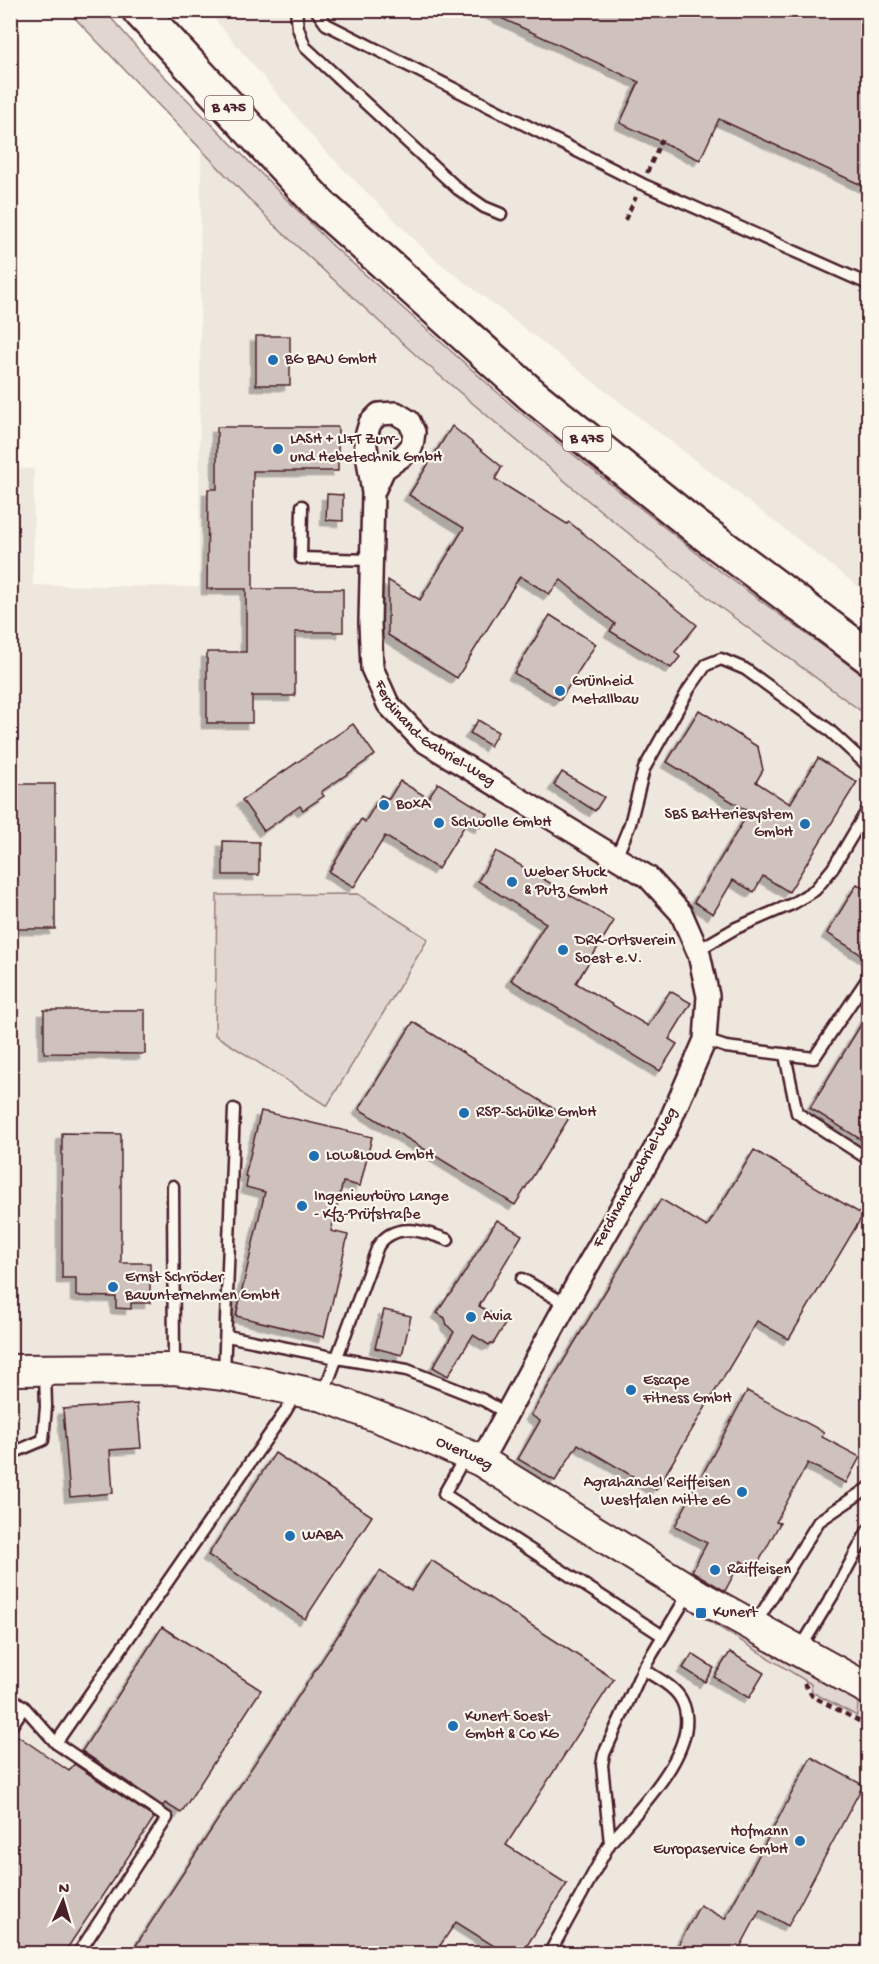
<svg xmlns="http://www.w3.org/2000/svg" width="879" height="1964" viewBox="0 0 879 1964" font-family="'Gochi Hand',sans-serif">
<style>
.built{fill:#eee7de}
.green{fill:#e2d7d0;stroke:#967b7e;stroke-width:1.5}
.building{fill:#cfc2bc;stroke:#4a1f2b;stroke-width:1.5;filter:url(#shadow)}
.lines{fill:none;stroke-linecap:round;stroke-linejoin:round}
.lane-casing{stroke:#4a1f2b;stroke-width:15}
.street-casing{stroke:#4a1f2b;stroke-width:26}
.secondary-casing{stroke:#4a1f2b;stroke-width:34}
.highway-casing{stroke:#4a1f2b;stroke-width:38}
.path{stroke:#4a1f2b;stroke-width:4;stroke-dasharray:6 4.5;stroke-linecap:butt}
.lane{stroke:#fbf7ec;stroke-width:10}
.street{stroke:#fbf7ec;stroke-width:21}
.secondary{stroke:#fbf7ec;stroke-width:30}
.highway{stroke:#fbf7ec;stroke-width:33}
.poi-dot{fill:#1f6fb2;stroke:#fbf7ec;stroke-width:2}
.labels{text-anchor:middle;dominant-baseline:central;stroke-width:4.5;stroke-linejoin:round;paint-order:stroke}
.shield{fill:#fbf7ec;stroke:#7f6065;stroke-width:1.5}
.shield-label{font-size:15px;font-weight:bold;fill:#4a1f2b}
.poi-label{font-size:16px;fill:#4a1f2b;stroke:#fbf7ec;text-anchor:start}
.street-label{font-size:16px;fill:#4a1f2b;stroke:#fbf7ec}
</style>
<defs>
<filter id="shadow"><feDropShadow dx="-5.5" dy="5.5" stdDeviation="0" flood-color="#0004"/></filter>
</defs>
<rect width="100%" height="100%" fill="#fbf7ec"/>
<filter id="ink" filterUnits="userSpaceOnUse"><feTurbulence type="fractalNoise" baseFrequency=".0167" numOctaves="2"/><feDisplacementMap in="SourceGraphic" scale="12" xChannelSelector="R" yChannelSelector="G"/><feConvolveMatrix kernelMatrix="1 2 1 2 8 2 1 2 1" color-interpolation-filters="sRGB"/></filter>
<g filter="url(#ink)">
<!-- built -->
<g class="built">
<path d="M208,11H868V594L431,256L323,149Z"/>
<path d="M201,150L273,224L419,358L585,498L721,608L868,716V1953L11,1954V468L34,469L33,585L199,587Z"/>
</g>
<!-- green -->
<g class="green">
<path d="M68,11H105L148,60L332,245L515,408L713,566L868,679V716L721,608L585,498L419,358L273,224Z"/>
<path d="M358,894L428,939L327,1106L215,1035L217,895Z"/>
<path d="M700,1611L854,1698L858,1704L857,1716L812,1692L811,1684L694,1612Z"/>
</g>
<!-- building -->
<g class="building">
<path d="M484,10H868V188L719,119L700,160L666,144L620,123L639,82Z"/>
<rect x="256" y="336" width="34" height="49"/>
<path d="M452,426L502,467L495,479L567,524L569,522L697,625L675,652L680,657L671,668L610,631L615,624L561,580L549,594L520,576L457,678L388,635V580L420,600L464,528L409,495Z"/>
<path d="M217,427H338V471H253V589H343V632H295V696H252V723H207V652H246V589H207L208,489H217Z"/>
<path d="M327,494L343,495V521L326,520Z"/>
<path d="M550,615L596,644L560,700L514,673Z"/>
<path d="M699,710L758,747L763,770L756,782L790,804L818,758L857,782L789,892L763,876L754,892L733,880L713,914L694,902L749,812L667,762Z"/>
<path d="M478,720L498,732L490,746L470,733Z"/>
<path d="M353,724L375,755L321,792L324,796L303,810L300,806L264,831L242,800Z"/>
<path d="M562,772L604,797L595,811L554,785Z"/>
<path d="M400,781L428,798L438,783L488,814L480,827L468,820L438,869L385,836L354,887L329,872L361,819L365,822L381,795L389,799Z"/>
<rect x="10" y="784" width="45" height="145"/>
<path d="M223,841L259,842V875H223Z"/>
<path d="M496,851L614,921L576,983L648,1026L670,991L691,1003L669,1039L677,1044L660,1071L511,980L546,923L478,881Z"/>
<path d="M857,884L868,891V959L827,933Z"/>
<path d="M44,1010H145V1054L44,1053Z"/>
<path d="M868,1013V1144L810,1108Z"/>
<path d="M413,1022L569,1118L515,1205L359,1109Z"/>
<path d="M261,1111L372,1137L360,1186L343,1182L331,1231L348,1235L324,1337L236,1316L265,1192L246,1187L248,1177L245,1176Z"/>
<path d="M62,1133L121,1134V1263H150V1303H131V1309L116,1308V1297L76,1296V1278H62Z"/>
<path d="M754,1150L863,1215L789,1339L757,1321L656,1490L578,1444L555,1481L518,1459L540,1421L531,1415L661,1199L707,1227Z"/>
<path d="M497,1220L522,1235L479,1306L504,1321L503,1323L505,1324L493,1344L491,1343L489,1345L473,1335L448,1376L433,1367L454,1332L447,1325L445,1318L437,1313L448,1296L452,1293Z"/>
<path d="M384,1310L411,1316L402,1355L375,1348Z"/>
<path d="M747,1391L824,1432L822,1437L860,1457L846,1483L808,1463L776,1522L780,1523L755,1569L741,1561L725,1591L692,1571L707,1543L675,1526Z"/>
<path d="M137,1404L141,1448L110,1450L113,1493L70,1497L63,1409Z"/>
<path d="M275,1453L372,1516L305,1619L208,1555Z"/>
<path d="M431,1560L614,1679L506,1845L567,1884L522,1953H505L456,1922L435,1953H131L380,1571L411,1591Z"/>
<path d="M162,1627L261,1690L181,1813L165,1803L163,1806L82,1751Z"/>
<path d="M730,1652L764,1673L749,1698L714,1677Z"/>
<path d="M692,1654L714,1668L705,1682L683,1668Z"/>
<path d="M18,1736L69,1771L74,1764L154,1818L64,1953H10V1747Z"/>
<path d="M811,1757L863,1785L788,1926L760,1910L737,1953H674L700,1905L725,1919Z"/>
</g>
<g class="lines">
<defs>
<g id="lane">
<path d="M296,10L298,28L305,47L458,189L484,207L501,214"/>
<path d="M316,10L326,24L642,184L868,284"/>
<path d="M302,506L301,558L371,560"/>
<path d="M616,858L630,824L644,769L689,689L706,665L721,659L745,669L828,729L868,766"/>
<path d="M698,950L736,928L792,904L815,890L833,868L868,809"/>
<path d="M705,1040L726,1047L814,1058L868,978"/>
<path d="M785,1055L797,1113L868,1159"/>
<path d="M173,1186L174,1369"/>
<path d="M522,1279L566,1304"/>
<path d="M227,1336L337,1358L407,1370L483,1400L508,1414"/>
<path d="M224,1374L234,1109"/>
<path d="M323,1395L378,1246C395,1221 424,1231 448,1240"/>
<path d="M10,1454L43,1440L46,1407L45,1372"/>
<path d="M465,1457L444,1494L663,1636"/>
<path d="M754,1626L819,1521L868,1488"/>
<path d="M800,1649L834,1593L868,1530"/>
<path d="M10,1697L24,1707L56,1743L167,1818L78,1954"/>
<path d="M10,1728L24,1707"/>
<path d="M56,1743L285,1412L296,1393"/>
<path d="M610,1843C637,1811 704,1746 682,1701C675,1686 656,1678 643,1669"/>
<path d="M549,1954L610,1843L602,1765L604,1754L643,1669L689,1593"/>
</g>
<g id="street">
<path id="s1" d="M373,493L384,469L405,454L412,446L414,432L409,421L396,413L379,414L370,423L365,440L373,493L370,623L372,668L388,704L422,740L648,877L681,913L699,954L708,996L705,1040L666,1130L577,1284L481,1461"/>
</g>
<g id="secondary">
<path id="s2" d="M10,1370L174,1369L224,1375L323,1396L409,1429L481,1461L701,1597L868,1689"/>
</g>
<path id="highway" d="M139,10L320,205L532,395L696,527L868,656"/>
</defs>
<!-- lane casing -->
<use href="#lane" class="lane-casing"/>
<!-- street casing -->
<use href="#street" class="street-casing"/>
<!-- secondary casing -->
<use href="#secondary" class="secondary-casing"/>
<!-- highway casing -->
<use href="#highway" class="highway-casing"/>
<!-- path -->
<g class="path">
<path d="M647,173L662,139"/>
<path d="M625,220L636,197"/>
<path d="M804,1683L812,1696L868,1726"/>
</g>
<!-- lane -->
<use href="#lane" class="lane"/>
<!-- street -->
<use href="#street" class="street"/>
<!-- secondary -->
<use href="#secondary" class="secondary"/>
<!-- highway -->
<use href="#highway" class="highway"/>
</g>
</g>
<!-- markers -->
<g class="poi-dot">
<circle cx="273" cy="360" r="6"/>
<circle cx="278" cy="449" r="6"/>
<circle cx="560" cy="691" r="6"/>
<circle cx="384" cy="805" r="6"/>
<circle cx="439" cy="823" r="6"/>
<circle cx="805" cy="824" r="6"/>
<circle cx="512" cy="882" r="6"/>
<circle cx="563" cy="950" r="6"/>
<circle cx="464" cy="1113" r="6"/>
<circle cx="314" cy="1156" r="6"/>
<circle cx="302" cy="1206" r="6"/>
<circle cx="113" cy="1287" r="6"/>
<circle cx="471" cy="1317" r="6"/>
<circle cx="631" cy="1390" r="6"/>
<circle cx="742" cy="1492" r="6"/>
<circle cx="290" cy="1536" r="6"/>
<circle cx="715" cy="1570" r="6"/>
<rect x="695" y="1607" width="12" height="12" rx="3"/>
<circle cx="453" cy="1726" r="6"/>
<circle cx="800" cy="1841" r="6"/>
</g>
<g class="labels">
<!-- shield labels -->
<g class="shield">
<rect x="205" y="96" width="48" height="24" rx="4.5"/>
<rect x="563" y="427" width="48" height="24" rx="4.5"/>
</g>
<g class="shield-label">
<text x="229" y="108">B 475</text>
<text x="587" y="439">B 475</text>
</g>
<!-- poi labels -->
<g class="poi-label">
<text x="285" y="360">BG BAU GmbH</text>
<text x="290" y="440">LASH + LIFT Zurr-<tspan x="290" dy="18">und Hebetechnik GmbH</tspan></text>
<text x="572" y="682">Grünheid<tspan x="572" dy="18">Metallbau</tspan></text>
<text x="396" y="805">BoxA</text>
<text x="793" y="815" text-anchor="end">SBS Batteriesystem<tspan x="793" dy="18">GmbH</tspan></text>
<text x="451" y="823">Schwolle GmbH</text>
<text x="524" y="873">Weber Stuck<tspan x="524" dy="18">&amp; Putz GmbH</tspan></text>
<text x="575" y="941">DRK-Ortsverein<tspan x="575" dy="18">Soest e.V.</tspan></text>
<text x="476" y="1113">RSP-Schülke GmbH</text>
<text x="326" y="1156">Low&amp;Loud GmbH</text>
<text x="314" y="1197">Ingenieurbüro Lange<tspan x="314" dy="18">- Kfz-Prüfstraße</tspan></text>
<text x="125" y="1278">Ernst Schröder<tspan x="125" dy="18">Bauunternehmen GmbH</tspan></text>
<text x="483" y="1317">Avia</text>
<text x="643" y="1381">Escape<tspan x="643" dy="18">Fitness GmbH</tspan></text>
<text x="730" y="1483" text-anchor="end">Agrahandel Reiffeisen<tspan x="730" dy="18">Westfalen Mitte eG</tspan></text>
<text x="302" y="1536">WABA</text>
<text x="727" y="1570">Raiffeisen</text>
<text x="713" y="1613">Kunert</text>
<text x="465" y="1717">Kunert Soest<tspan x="465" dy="18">GmbH &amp; Co KG</tspan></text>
<text x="788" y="1832" text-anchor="end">Hofmann<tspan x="788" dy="18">Europaservice GmbH</tspan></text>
</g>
<!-- street labels -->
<g class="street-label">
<text stroke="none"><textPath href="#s1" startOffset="474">Ferdinand-Gabriel-Weg</textPath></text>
<text transform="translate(636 1178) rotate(-61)">Ferdinand-Gabriel-Weg</text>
<text stroke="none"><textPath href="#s2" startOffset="468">Overweg</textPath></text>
</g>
</g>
<!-- margin -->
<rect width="879" height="1964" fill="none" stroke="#fbf7ec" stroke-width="36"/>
<rect x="18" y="18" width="843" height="1928" fill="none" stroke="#4a1f2b" stroke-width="2" filter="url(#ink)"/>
<!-- north arrow -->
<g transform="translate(63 1901) rotate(4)" stroke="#fbf7ec" stroke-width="4.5" paint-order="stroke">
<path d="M0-4.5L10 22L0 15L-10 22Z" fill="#4a1f2b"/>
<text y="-9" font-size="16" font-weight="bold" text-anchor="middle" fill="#4a1f2b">N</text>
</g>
</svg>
